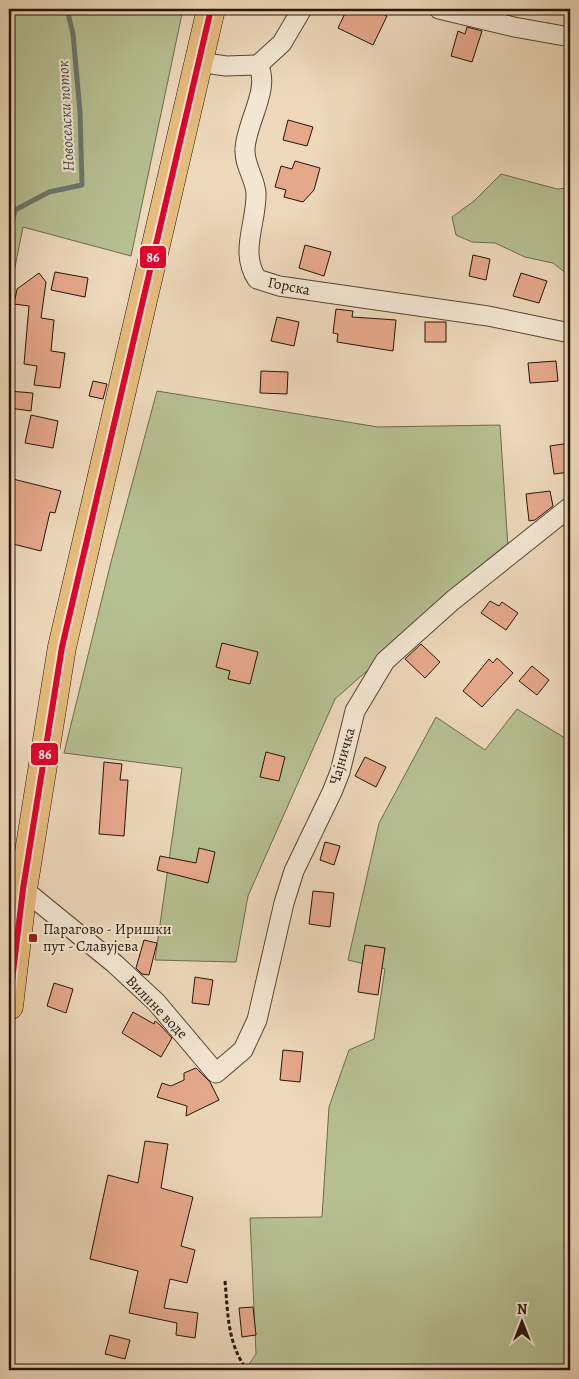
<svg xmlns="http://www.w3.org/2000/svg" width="579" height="1379" viewBox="0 0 579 1379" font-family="Alegreya,serif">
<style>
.green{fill:#b6bf92;stroke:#6e6a4a}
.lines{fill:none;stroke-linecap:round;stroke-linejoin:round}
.stream{stroke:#6b776d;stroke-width:5}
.building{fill:#e6a88b;stroke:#261503}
.street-casing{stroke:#584631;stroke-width:21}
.primary-casing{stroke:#261503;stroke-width:29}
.path{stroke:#261503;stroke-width:3;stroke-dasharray:4 2.5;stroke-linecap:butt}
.street{stroke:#f3e6d3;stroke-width:19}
.primary{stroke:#e6bc7e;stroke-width:28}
.bus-1-casing{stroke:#f3e6d3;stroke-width:10}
.bus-1{stroke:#e4002b;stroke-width:6}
.poi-dot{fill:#8f2418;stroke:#f3e6d3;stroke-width:2}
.labels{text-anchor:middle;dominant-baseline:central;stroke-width:4;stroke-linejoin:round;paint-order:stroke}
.street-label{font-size:15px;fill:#261503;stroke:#f3e6d3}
.poi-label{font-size:15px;fill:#261503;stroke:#f3e6d3;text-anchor:start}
.water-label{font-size:16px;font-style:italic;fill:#4e4e41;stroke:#f3e6d3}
.line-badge{stroke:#f3e6d3;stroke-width:2}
.badge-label{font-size:14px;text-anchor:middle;font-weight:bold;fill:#fff}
</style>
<rect width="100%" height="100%" fill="#edd8bb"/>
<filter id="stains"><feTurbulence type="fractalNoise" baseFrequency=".004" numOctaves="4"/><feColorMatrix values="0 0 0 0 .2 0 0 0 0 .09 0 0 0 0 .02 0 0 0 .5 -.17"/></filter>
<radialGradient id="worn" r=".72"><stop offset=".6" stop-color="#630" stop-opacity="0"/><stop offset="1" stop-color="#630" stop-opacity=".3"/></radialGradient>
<!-- green -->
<g class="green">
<path d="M9,9H183L131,256L23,227L9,297Z"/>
<path d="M501,174L557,189L570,188V276L553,263L525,257L495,243L472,242L456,235L452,217L474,201Z"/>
<path d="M157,391L378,427L500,425L508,547L335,699L248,896L236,962L155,960L182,768L64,753L111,562Z"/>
<path d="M517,709L570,741V1370H245L256,1354L250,1218L322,1217L329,1107L349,1050L374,1039L385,969L348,960L379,823L436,717L485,750Z"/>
</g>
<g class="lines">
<!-- stream -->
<path class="stream" d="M9,265L12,258L9,235L15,210L49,192L82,185L80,112L73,34L67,9"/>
</g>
<!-- building -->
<g class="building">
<path d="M347,9H372L387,16L373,45L338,28Z"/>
<path d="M467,27L482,31L472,62L451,56L458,31L465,34Z"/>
<path d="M288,120L313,127L307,146L283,140Z"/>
<path d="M295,161L320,168L314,190L303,202L284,197L286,190L275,187L281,166L292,169Z"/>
<path d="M305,245L331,252L324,276L299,268Z"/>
<path d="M473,255L490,259L486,280L469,276Z"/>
<path d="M55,272L88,278L85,297L51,290Z"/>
<path d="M39,273L46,282L41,318L54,320L51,351L65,353L60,388L34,385L37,366L24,364L29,306L14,304L17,289Z"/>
<path d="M521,273L547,281L539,303L513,296Z"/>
<path d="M336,309L353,311L352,317L396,320L393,351L337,342L338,334L333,333Z"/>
<path d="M277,317L299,322L294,346L271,341Z"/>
<rect x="425" y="322" width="21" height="20"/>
<path d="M556,361L558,381L530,383L528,363Z"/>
<path d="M261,371L288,372L287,394L260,393Z"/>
<path d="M93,381L107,384L103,399L89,396Z"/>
<path d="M9,391L33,393L31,411L9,408Z"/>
<path d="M31,415L58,421L53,448L25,443Z"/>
<path d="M570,443V472L554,474L550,446Z"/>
<path d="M13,479L61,491L55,513L50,512L41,551L9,543V484L11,485Z"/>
<path d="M550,491L553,506L535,520L529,521L526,494Z"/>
<path d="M490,601L499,606L502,602L518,613L506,630L481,613Z"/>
<path d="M222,643L258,652L250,684L228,679L230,671L216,667Z"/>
<path d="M421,644L440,662L425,678L405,659Z"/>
<path d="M497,658L513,673L482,707L463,691L489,659L493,663Z"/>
<path d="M532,666L549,680L537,695L519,681Z"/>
<path d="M266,752L285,757L279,781L260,777Z"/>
<path d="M365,757L386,767L376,787L355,776Z"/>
<path d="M104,762L122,764L120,780H128L124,836L99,834Z"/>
<path d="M325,842L340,846L334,865L320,860Z"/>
<path d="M199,848L215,852L208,883L157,870L160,856L196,863Z"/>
<path d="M313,891L334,893L330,927L309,924Z"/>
<path d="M144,940L157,943L149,975L142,974L136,968Z"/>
<path d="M365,945L385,948L378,995L358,992Z"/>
<path d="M195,977L213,980L209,1005L192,1003Z"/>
<path d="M54,983L73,989L66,1013L47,1006Z"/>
<path d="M133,1012L154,1024L155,1021L160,1025L172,1038L161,1057L122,1033Z"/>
<path d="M283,1050L303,1052L300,1082L280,1080Z"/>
<path d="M196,1068L210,1082L219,1100L186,1116L187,1106L157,1097L162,1083L171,1086L184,1080V1073Z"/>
<path d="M145,1141L168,1144L161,1188L193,1197L181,1246L195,1250L187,1283L170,1279L164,1308L198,1313L195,1338L176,1335L177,1323L129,1313L138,1271L90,1259L108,1175L138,1183Z"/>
<path d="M253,1307L256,1335L242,1337L239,1308Z"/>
<path d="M110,1335L130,1340L125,1359L105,1354Z"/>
</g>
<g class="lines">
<defs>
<g id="street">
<path d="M439,9L514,27L570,37"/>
<path d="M198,62L226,66L258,65C271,88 246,123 245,149C244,165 255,178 256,193C257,222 239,252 257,279L279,286L488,316L570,333"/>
<path d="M258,65L282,43L302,9"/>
<path d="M9,881L23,889L115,964L156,1002L216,1073L243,1050L257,1020L284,903L294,871L332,792L340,772L355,711L385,661L452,601L570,507"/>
</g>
<path id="primary" d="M9,1006L23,889L62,647L211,9"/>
</defs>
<!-- street casing -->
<use href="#street" class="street-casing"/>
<!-- primary casing -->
<use href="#primary" class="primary-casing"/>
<!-- path -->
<path class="path" d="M225,1281C228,1313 227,1343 247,1370"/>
<!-- street -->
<use href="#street" class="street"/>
<!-- primary -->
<use href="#primary" class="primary"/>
<defs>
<path id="bus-1" d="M9,1006L23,889L62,647L211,9"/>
</defs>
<!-- bus-1 casing -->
<use href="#bus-1" class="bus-1-casing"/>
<!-- bus-1 -->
<use href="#bus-1" class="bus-1"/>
</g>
<!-- markers -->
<rect class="poi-dot" x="28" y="933" width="10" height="10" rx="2.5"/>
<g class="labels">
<!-- street labels -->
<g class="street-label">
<text transform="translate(289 286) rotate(11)">Горска</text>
<text transform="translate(342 756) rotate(-74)">Чајничка</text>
<text transform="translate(157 1007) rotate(46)">Вилине воде</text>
</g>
<!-- poi labels -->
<g class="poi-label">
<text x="43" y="929">Парагово - Иришки<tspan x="43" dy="17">пут - Славујева</tspan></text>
</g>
<!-- water labels -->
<g class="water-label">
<text transform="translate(66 116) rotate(-93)">Новоселски поток</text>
</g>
</g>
<g class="line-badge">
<rect x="139" y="245" width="28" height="24" rx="5" fill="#e4002b"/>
<rect x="30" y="742" width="29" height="24" rx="5" fill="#e4002b"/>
</g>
<g class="badge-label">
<text x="153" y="262">86</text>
<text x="45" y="759">86</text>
</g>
<!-- margin -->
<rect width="579" height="1379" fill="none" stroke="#edd8bb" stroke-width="30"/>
<rect x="10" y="10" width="559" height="1359" fill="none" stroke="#261503" stroke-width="2.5"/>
<rect x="15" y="15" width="549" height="1349" fill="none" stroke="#261503"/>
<!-- north arrow -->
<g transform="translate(522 1322)" stroke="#f3e6d3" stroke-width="4" paint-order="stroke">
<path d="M0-4L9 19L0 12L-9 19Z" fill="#261503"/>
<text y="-8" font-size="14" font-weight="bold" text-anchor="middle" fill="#261503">N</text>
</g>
<rect width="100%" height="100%" filter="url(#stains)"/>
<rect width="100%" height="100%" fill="url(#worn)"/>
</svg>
